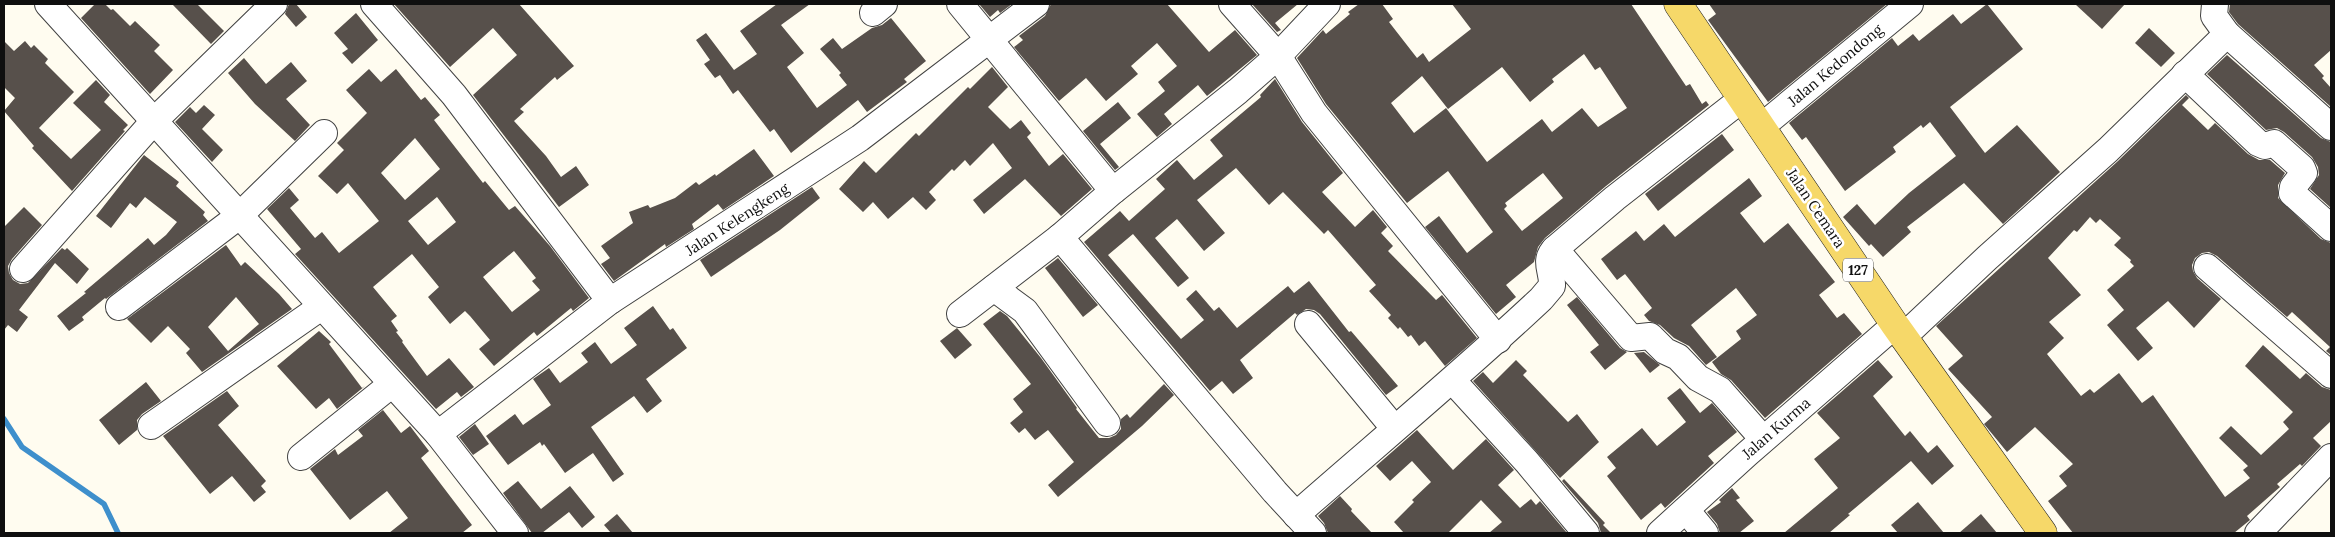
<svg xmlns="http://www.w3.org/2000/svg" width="2335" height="537" viewBox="0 0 2335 537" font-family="Lora,serif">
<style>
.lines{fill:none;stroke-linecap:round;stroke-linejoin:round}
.stream{stroke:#3e8fcc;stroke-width:5.5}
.building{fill:#57504b;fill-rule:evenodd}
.minor-casing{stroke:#424242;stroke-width:28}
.major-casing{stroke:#202020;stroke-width:29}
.minor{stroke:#fff;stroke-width:26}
.major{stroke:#f6d869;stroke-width:28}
.labels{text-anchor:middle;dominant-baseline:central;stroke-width:5;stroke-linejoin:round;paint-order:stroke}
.shield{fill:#fff;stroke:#575757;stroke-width:1}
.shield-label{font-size:14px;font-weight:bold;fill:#0f0f0f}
.street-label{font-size:15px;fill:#0f0f0f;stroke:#fff}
</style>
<rect width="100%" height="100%" fill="#fffcf0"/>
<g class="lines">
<!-- stream -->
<path class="stream" d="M4,419L22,447L104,504L118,533"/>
</g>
<!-- building -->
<g class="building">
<path d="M95,4H105L111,10L113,9L130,26L135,21L160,45L154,51L173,70L150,94L81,18Z"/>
<path d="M172,4H197L224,31L211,44Z"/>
<path d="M289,4H296L307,17L296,27L285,14Z"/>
<path d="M394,4H519L574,66L557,80L555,77L520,109L524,112L514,121L546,156L561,177L576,166L589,185L559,207L473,95L517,55L493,28L450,67Z"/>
<path d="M777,4H810L781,25L804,53L787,67L817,108L847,85L839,75L841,73L820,49L833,38L842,49L872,28L882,25L891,18L926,61L904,79L907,82L867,112L858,100L791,153L774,129L770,132L738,90L733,94L720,75L715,78L704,64L710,60L696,40L706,33L734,70L757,54L740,31Z"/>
<path d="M979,4H1012L1000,13L998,10L990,17Z"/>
<path d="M1051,4H1167L1209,52L1235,30L1257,55L1207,96L1198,85L1164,114L1172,124L1157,137L1137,114L1165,91L1158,82L1177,66L1157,43L1131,66L1138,74L1106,101L1086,78L1059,101L1014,47L1023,40L1019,36L1045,16Z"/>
<path d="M1252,4H1298L1275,23L1281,30L1277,32Z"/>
<path d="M1359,4H1382L1393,19L1389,22L1417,58L1423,53L1429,62L1471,29L1452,4H1631L1686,86L1690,84L1702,104L1706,101L1709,105L1606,186L1545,238L1538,247L1534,262L1506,285L1516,297L1496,314L1425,227L1439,216L1467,253L1493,232L1448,171L1407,203L1326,104L1297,58L1323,30L1326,34L1350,14L1348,12ZM1584,54L1595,70L1600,67L1627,108L1598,127L1582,108L1552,132L1542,119L1487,162L1446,108L1414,133L1391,103L1422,76L1448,109L1502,67L1530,102L1554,82L1552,79ZM1543,173L1563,198L1522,231L1504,209L1507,206L1505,203Z"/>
<path d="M1709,4H1887L1768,102L1708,20L1716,14Z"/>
<path d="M1987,4L2023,49L1950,107L1985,153L2017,125L2060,172L2003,224L1964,183L1907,227L1911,232L1883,257L1871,244L1869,246L1843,217L1857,204L1875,225L1909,193L1956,156L1930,122L1923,128L1921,125L1893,147L1896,152L1845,191L1806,137L1802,140L1789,123L1892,38L1898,46L1913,34L1919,41L1953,14L1961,24Z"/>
<path d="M2075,4H2125L2102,29Z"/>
<path d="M2230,4H2331V50L2314,65L2324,76L2322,78L2331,88V107L2238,24L2229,12Z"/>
<path d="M356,13L378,40L352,64L342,53L348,49L334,33Z"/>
<path d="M2149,28L2175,53L2161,67L2135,43Z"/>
<path d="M4,41L14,51L25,41L31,48L34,45L48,59L45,63L74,92L39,128L71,159L101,130L73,103L96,80L110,95L104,102L128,125L123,130L125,131L72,191L32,148L34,146L4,111L15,98L4,87Z"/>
<path d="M2227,55L2321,138L2331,142V208L2310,189L2319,175L2318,167L2312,157L2284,132L2277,128L2266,130L2207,74Z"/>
<path d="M244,58L266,84L291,62L307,81L286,99L310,125L295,141L255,104L228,73Z"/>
<path d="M992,67L1008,87L988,107L1010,129L1021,120L1031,133L1027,137L1049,166L1063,154L1092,189L1061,216L1025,179L984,214L973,200L1012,168L993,143L970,166L965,160L954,171L952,169L929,192L936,200L926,210L913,197L888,219L873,202L863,212L839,189L864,161L876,173L916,133L919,136L968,87L970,89Z"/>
<path d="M369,69L381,82L396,69L421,100L425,97L440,115L434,120L483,183L485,181L509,210L515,206L550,246L589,298L573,311L571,308L537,336L534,332L494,366L479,349L490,340L470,316L465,311L450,324L428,297L439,287L412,254L373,287L397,316L391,321L398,331L396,332L403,341L402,342L427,376L449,358L474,387L461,397L457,392L436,409L295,254L301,249L267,209L289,188L299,200L290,208L315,238L322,232L339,253L379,221L348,183L337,194L318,176L344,150L337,143L367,113L346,90ZM415,138L440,169L405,200L381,173ZM437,197L456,222L428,245L408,221ZM514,251L536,278L532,281L540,290L512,312L483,277Z"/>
<path d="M1275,79L1302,122L1343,173L1322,192L1355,227L1373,210L1387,227L1381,233L1393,246L1388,251L1436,300L1442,295L1477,338L1445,366L1425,341L1419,346L1411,335L1408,337L1400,327L1398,329L1388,318L1391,315L1369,291L1376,285L1328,230L1324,234L1283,192L1269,205L1236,168L1197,200L1225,233L1204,251L1177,219L1155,238L1189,278L1178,287L1133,234L1108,255L1181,339L1204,320L1186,299L1196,290L1214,311L1219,307L1237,328L1288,286L1294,293L1309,281L1349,332L1351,331L1398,386L1386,395L1320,314L1314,310L1306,309L1297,315L1295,313L1240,360L1253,378L1233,394L1222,381L1210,391L1084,242L1120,211L1129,221L1165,189L1156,179L1177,160L1194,180L1223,156L1210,140L1261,97L1260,95Z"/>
<path d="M2186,95L2189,98L2182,105L2208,130L2215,123L2248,154L2259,160H2270L2285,173L2278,185V198L2321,239L2331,243V355L2326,351L2330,347L2292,312L2287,317L2217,256L2209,252L2202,253L2195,258L2192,265L2193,271L2197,278L2221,299L2194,328L2168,301L2136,328L2153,348L2138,361L2107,325L2124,310L2107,290L2134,266L2130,262L2131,260L2114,245L2121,238L2100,219L2096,223L2090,217L2077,232L2074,230L2048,258L2081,295L2049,322L2064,338L2047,354L2081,396L2090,389L2094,393L2119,373L2142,403L2153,395L2225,497L2250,478L2243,470L2248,466L2219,438L2231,426L2261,455L2289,429L2283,422L2293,412L2245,366L2263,345L2300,379L2306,373L2322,387L2331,390V421L2313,438L2321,446L2302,466L2300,464L2277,484L2280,487L2247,516L2250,520L2234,533H2073L2048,501L2067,486L2059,476L2073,464L2035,427L2007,452L1984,424L1992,417L1948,369L1963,356L1936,326L2118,161Z"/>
<path d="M1118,102L1131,118L1100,144L1119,167L1115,170L1083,131Z"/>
<path d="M204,105L215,115L202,129L223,150L212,162L175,122L190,107L196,113Z"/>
<path d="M1722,134L1734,150L1658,211L1645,194Z"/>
<path d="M754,149L774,176L723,210L718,204L692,224L694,229L666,247L665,244L614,281L601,264L610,258L601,246L633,223L629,212L648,205L650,208L675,198L696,182L699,185L715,174L716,176Z"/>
<path d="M144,155L179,182L176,186L205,212L203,215L208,221L106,299L105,298L82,317L84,320L69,331L57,316L86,293L84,292L148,238L154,245L166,235L177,222L145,197L136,208L130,203L111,228L96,216Z"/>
<path d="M1749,178L1762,196L1740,213L1764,243L1788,223L1835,282L1819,295L1837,318L1844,313L1862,334L1765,418L1731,380L1721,374L1712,362L1741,339L1736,331L1757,315L1736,288L1691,325L1717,357L1706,365L1689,346L1674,338L1660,325L1649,321L1644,315L1652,308L1625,274L1617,280L1601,259L1636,231L1644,241L1664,224L1675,237Z"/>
<path d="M812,187L820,198L780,230L711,277L700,260Z"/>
<path d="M24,207L42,225L12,259L8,266L9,273L13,280L20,284L28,283L62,248L65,250L67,248L89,269L77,284L55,263L19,310L28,317L17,332L8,325L4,330V227Z"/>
<path d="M226,245L241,266L245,262L279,294L292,309L202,372L186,353L190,349L168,326L151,343L127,319ZM236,297L259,324L228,351L208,327Z"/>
<path d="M1058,258L1098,305L1083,317L1045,268Z"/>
<path d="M1577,297L1620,348L1627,352L1605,370L1590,352L1599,345L1567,305Z"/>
<path d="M653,306L670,330L673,328L687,348L646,379L662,401L647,413L634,396L591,427L624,474L613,482L593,453L565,473L544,444L542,446L540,442L508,465L486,436L515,414L523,425L551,405L533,379L549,368L560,383L588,362L581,353L595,342L611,364L637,345L624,328Z"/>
<path d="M1000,311L1007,316L1041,358L1077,408L1076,409L1099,438H1109L1116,435L1121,429V419L1127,414L1130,418L1164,384L1174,395L1142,426L1058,497L1048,485L1074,462L1048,430L1035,440L1025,428L1019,433L1010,423L1023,412L1013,399L1031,384L983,324Z"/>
<path d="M957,328L972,345L955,359L940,341Z"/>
<path d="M319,331L331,342L329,344L362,388L365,386L337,409L329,398L316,409L277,366Z"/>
<path d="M1644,352L1660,365L1650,373L1634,353Z"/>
<path d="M1516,360L1527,371L1523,375L1568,422L1577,414L1599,442L1560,478L1473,381L1483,372L1493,383Z"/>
<path d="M1878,360L1893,377L1873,396L1905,436L1910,431L1928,453L1937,445L1954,466L1932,485L1911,461L1848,514L1850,515L1829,533H1784L1838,488L1814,459L1840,438L1817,413Z"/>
<path d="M146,382L161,401L142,414L137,420V430L119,445L99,420Z"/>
<path d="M1680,388L1700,413L1712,403L1737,432L1708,456L1714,463L1665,508L1661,503L1641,520L1607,476L1616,468L1607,457L1642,428L1657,446L1686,422L1667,398Z"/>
<path d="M227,391L239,406L218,425L266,481L261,486L266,492L254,502L232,476L210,494L163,436Z"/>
<path d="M383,410L401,433L410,426L429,451L421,458L472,525L462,533H389L408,518L387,491L350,520L310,469L335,449L338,455L363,436L358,430Z"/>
<path d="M475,424L489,444L473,455L459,437Z"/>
<path d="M1417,430L1453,470L1486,439L1514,470L1498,485L1520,508L1531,499L1536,505L1540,501L1567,533H1489L1502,522L1481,500L1448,533H1404L1394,522L1414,502L1412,500L1431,482L1412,461L1390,481L1376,466Z"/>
<path d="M1564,479L1605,523L1603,525L1611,533H1601L1598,523L1562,481Z"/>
<path d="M518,481L541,509L570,486L595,517L582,528L569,512L542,533H532L503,493Z"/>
<path d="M1732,488L1740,498L1736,500L1754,521L1739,533H1720L1717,524L1707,512L1721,502L1719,500Z"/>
<path d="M1340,496L1352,509L1351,511L1372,533H1328L1324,523L1318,516Z"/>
<path d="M1918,502L1944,533H1898L1891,525Z"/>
<path d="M617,514L633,533H611L604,525Z"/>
<path d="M1981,514L1997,533H1959Z"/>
</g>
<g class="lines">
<defs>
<g id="minor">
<path d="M48,4L438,434L515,533"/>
<path d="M374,4L454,95L610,301"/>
<path d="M960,4L1113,191"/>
<path d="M1232,4L1278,56L1314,113L1498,340"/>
<path d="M2215,4L2214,16L2227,34L2331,127"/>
<path d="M873,13L884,4"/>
<path d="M2185,74L2258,143L2265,146L2274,143L2302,168L2304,173L2293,187L2292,193L2331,228"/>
<path d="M1761,127L1910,4"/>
<path d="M1060,237L1275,492L1313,533"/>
<path d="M1555,249L1631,338L1650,336L1665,351L1678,357L1698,378L1720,390L1763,439"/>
<path d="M2207,267L2331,375"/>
<path d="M23,269L154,121L274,4"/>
<path d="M994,288L1025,311L1107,423"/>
<path d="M119,307L239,216L324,133"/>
<path d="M960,314L1060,237L1113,191L1238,91L1278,56L1327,4"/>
<path d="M1308,324L1394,428"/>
<path d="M1903,337L1987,258L2108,150L2227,34"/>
<path d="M1453,381L1527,462L1586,533"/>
<path d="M151,426L321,307"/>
<path d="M438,434L610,301L860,138L1036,4"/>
<path d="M301,457L392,384"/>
<path d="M1686,510L1705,533"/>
<path d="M1296,515C1378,443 1461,374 1541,299L1552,286C1553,271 1543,261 1555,249L1615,198L1742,99"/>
<path d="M1660,533L1747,454L1895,325"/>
<path d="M2258,533L2331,457"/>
</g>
<path id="major" d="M1678,4L1895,325L2043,533"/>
</defs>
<!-- minor casing -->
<use href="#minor" class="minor-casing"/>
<!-- major casing -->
<use href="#major" class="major-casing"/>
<!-- minor -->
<use href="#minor" class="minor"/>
<!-- major -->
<use href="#major" class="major"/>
</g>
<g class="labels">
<!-- shield labels -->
<rect class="shield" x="1843" y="258.5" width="30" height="23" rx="4"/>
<g class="shield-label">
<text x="1858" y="270">127</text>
</g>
<!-- street labels -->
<g class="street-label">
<text transform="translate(1835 65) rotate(-40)">Jalan Kedondong</text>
<text transform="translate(1816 208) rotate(56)">Jalan Cemara</text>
<text transform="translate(737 219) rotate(-33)">Jalan Kelengkeng</text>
<text transform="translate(1776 428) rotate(-41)">Jalan Kurma</text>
</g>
</g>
<!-- border -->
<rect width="2335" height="537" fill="none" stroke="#0f0f0f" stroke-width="10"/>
</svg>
